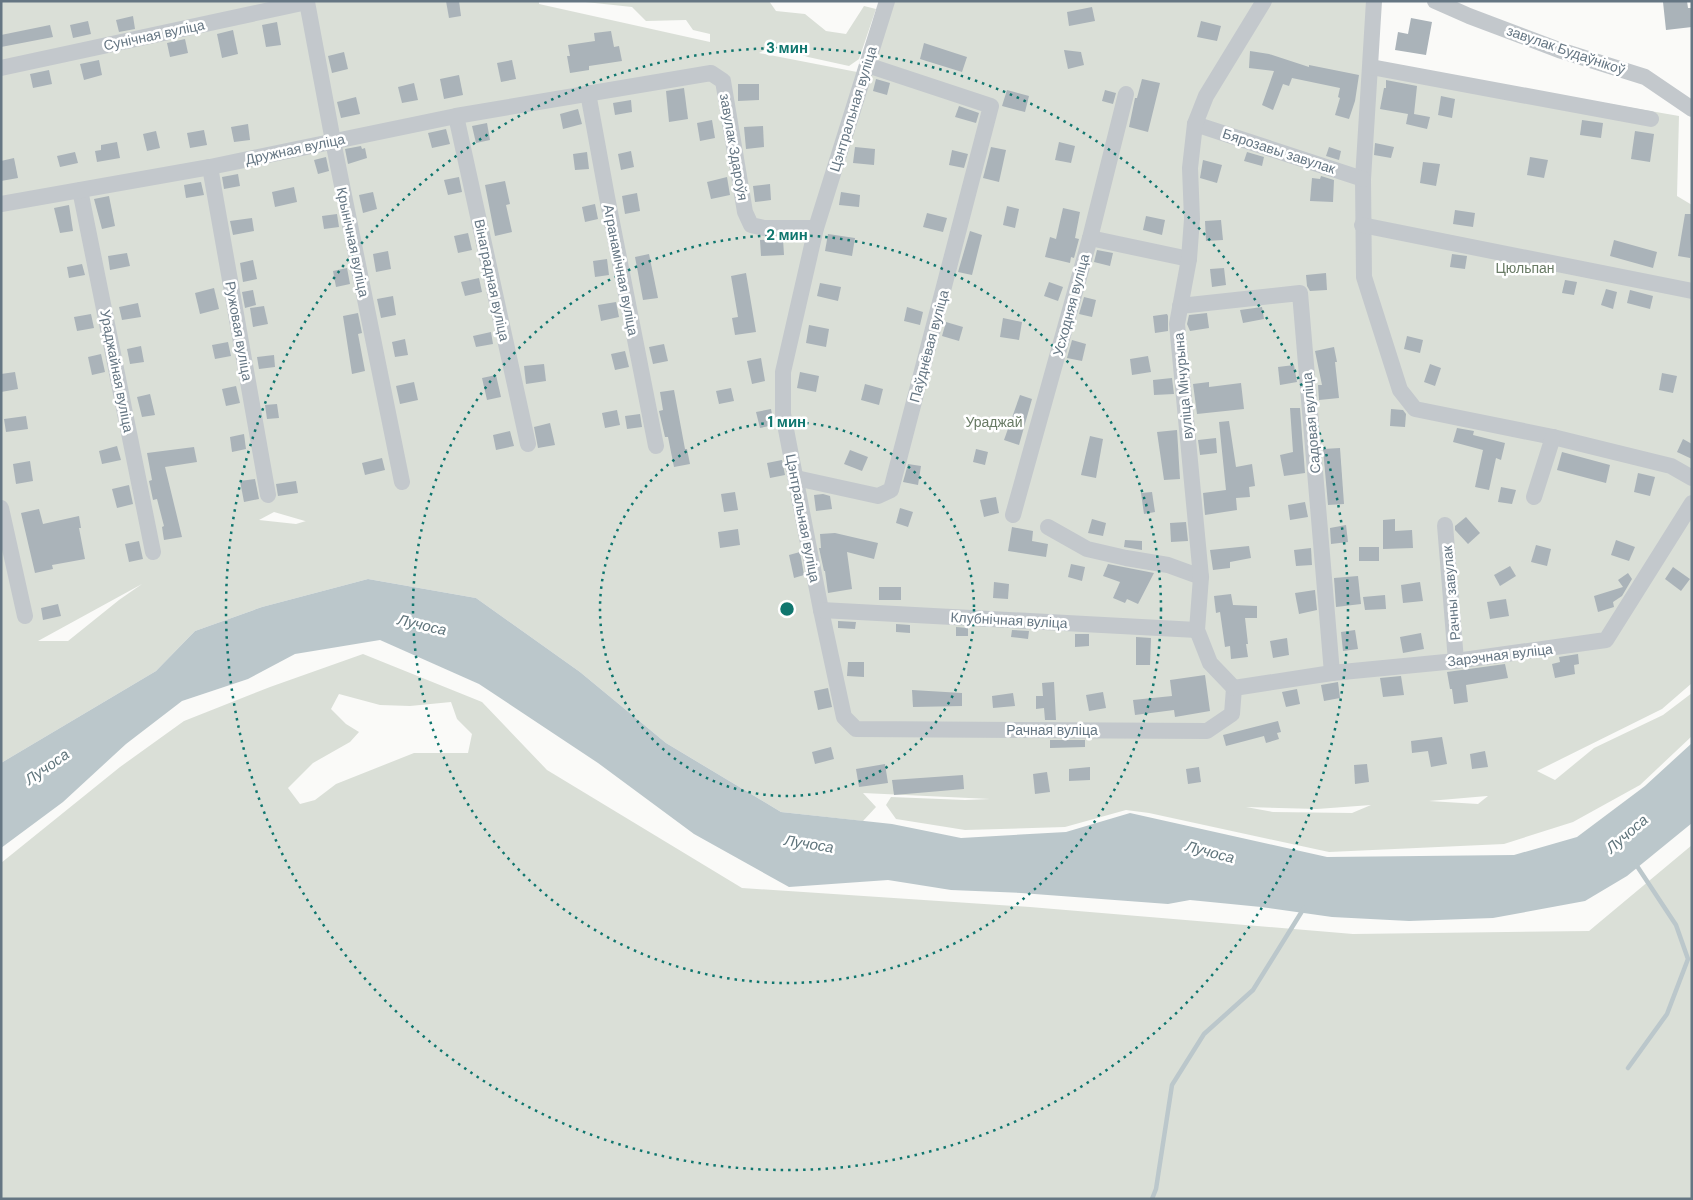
<svg xmlns="http://www.w3.org/2000/svg" width="1693" height="1200" viewBox="0 0 1693 1200" font-family="'DM Sans',sans-serif">
<style>
.green{fill:#dadfd7;fill-rule:evenodd}
.water{fill:#bbc7cb}
.lines{fill:none;stroke-linecap:round;stroke-linejoin:round}
.stream{stroke:#bbc7cb;stroke-width:4.5}
.building{fill:#aab3b9}
.minor{stroke:#c3c8cc;stroke-width:16}
.ring{fill:none;stroke:#0f766e;stroke-width:2.5;stroke-dasharray:2.5 5}
.labels{text-anchor:middle;dominant-baseline:central;stroke-width:5;stroke-linejoin:round;paint-order:stroke}
.street-label{font-size:14px;fill:#657683;stroke:#fff}
.park-label{font-size:14px;fill:#687a64;stroke:#fff}
.water-label{font-size:15px;font-style:italic;fill:#60757c;stroke:#fff}
.centre{fill:#0f766e;stroke:#fff;stroke-width:2.5}
.ring-label{font-size:15px;text-anchor:middle;font-weight:bold;fill:#0f766e;stroke:#fff;stroke-width:5;stroke-linejoin:round;paint-order:stroke}
</style>
<rect width="100%" height="100%" fill="#fafaf8"/>
<!-- green -->
<g class="green">
<path d="M1,1H539V4L710,42V34L693,30L686,20L646,21L632,7L576,1H769L776,11L805,14L826,31L846,34L864,6L876,9L859,59L849,66L808,57L773,45L759,53L857,72L880,1H1378L1374,63L1679,116L1677,196L1692,205V683L1662,709L1537,771L1555,780L1594,748L1663,715L1692,693V736L1640,785L1573,822L1504,844L1329,852L1149,813L1126,810L1065,827L965,830L896,819L886,805L891,797L965,800L990,799L863,793L876,807L863,821L781,812L666,743L580,672L476,598L368,579L262,607L195,631L156,671L1,763ZM274,512L305,521H306L296,524L259,520ZM142,584L119,600L68,641H38ZM1487,796H1488L1478,804L1429,801ZM1371,805L1352,813L1273,812L1246,807L1317,809Z"/>
<path d="M363,654L482,702L547,770L742,888L1030,907L1353,934L1589,931L1692,845V1199H1V863L120,767L184,721L270,687ZM339,694L380,705L410,706L451,702L457,719L472,734L468,753H414L336,784L315,800L300,804L288,788L313,763L350,742L359,732L346,724L331,709Z"/>
</g>
<!-- water -->
<path class="water" d="M368,579L476,598L580,672L666,743L781,812L892,824L961,838L1066,832L1130,813L1327,857L1514,855L1577,837L1645,786L1692,743V823L1627,876L1585,901L1493,918L1409,921L1332,917L1261,907L1190,900L1168,904L1021,893L951,890L888,880L789,887L694,834L598,763L479,684L380,640L295,654L248,679L182,701L126,744L63,802L1,848V763L156,671L195,631L262,607Z"/>
<g class="lines">
<!-- stream -->
<g class="stream">
<path d="M1628,1068L1667,1014L1688,959L1676,925L1635,863"/>
<path d="M1152,1199L1156,1189L1172,1085L1204,1034L1253,990L1304,908"/>
</g>
</g>
<!-- building -->
<g class="building">
<path d="M446,1H459L461,16L449,18Z"/>
<path d="M1687,1L1688,8H1692V27L1666,30L1663,2Z"/>
<path d="M1092,7L1095,21L1069,26L1067,12Z"/>
<path d="M133,16L135,29L119,32L116,20Z"/>
<path d="M1411,18L1432,22L1426,55L1395,50L1398,32L1408,34Z"/>
<path d="M88,21L91,34L73,38L70,25Z"/>
<path d="M1201,21L1221,26L1217,41L1197,37Z"/>
<path d="M277,22L281,45L266,47L262,25Z"/>
<path d="M50,25L53,37L1,47V35Z"/>
<path d="M233,30L238,54L222,58L217,34Z"/>
<path d="M611,31L614,47L619,46L622,61L589,66V70L570,73L567,56H570L568,45L595,41L594,33Z"/>
<path d="M185,39L188,53L170,57L167,43Z"/>
<path d="M924,43L967,57L962,72L920,59Z"/>
<path d="M1064,50L1081,52L1084,65L1068,69Z"/>
<path d="M1250,51L1269,54L1309,67V65L1359,75L1355,101L1349,119L1335,115L1340,98L1338,97L1340,88L1292,78L1289,86L1283,84L1273,110L1262,105L1274,71L1249,68Z"/>
<path d="M344,52L348,69L332,73L328,56Z"/>
<path d="M99,60L102,75L84,80L80,64Z"/>
<path d="M512,60L516,79L501,82L497,63Z"/>
<path d="M49,70L52,84L33,88L30,74Z"/>
<path d="M459,75L463,95L444,99L440,79Z"/>
<path d="M876,79L890,83L887,95L873,91Z"/>
<path d="M1142,79L1160,83L1148,132L1129,127L1135,98H1137Z"/>
<path d="M1386,80L1417,86L1414,114L1430,117L1427,129L1406,124L1408,114L1380,109L1384,88H1386Z"/>
<path d="M414,83L418,100L402,103L398,87Z"/>
<path d="M738,84H759V100L738,101Z"/>
<path d="M684,88L688,119L669,122L666,91Z"/>
<path d="M1007,90L1029,96L1025,112L1002,106Z"/>
<path d="M1105,90L1116,93L1113,104L1102,101Z"/>
<path d="M1441,96L1455,99L1452,118L1438,115Z"/>
<path d="M356,97L360,114L341,118L337,102Z"/>
<path d="M631,100L632,112L615,115L613,103Z"/>
<path d="M959,106L979,113L976,123L955,117Z"/>
<path d="M578,109L582,124L563,129L560,114Z"/>
<path d="M712,120L715,138L700,141L697,123Z"/>
<path d="M1582,120L1603,123L1601,138L1580,135Z"/>
<path d="M487,123L490,140L476,143L472,126Z"/>
<path d="M248,124L250,140L234,142L231,127Z"/>
<path d="M763,126L764,147L746,149L744,127Z"/>
<path d="M446,129L450,144L432,148L428,133Z"/>
<path d="M204,130L207,145L190,148L187,133Z"/>
<path d="M156,131L160,148L147,151L143,134Z"/>
<path d="M1635,131L1654,134L1650,162L1631,159Z"/>
<path d="M117,142L120,158L97,162L95,151L101,150V145Z"/>
<path d="M1059,142L1075,146L1071,163L1055,160Z"/>
<path d="M1375,143L1394,147L1391,158L1374,155Z"/>
<path d="M361,146L362,149L365,148L367,158L348,164L345,149Z"/>
<path d="M855,147L875,149L874,165L853,163Z"/>
<path d="M991,147L1006,150L999,182L983,178Z"/>
<path d="M1329,147L1341,151L1339,160L1326,156Z"/>
<path d="M952,150L968,154L964,168L949,165Z"/>
<path d="M631,151L634,167L621,170L618,154Z"/>
<path d="M75,152L78,163L60,167L57,156Z"/>
<path d="M587,152L589,169L575,170L573,154Z"/>
<path d="M1247,152L1264,157L1262,166L1244,161Z"/>
<path d="M326,157L329,171L318,174L314,160Z"/>
<path d="M1530,157L1548,160L1544,178L1527,175Z"/>
<path d="M14,158L18,178L1,181V161Z"/>
<path d="M1203,160L1222,165L1217,183L1200,178Z"/>
<path d="M1423,162L1440,164L1436,186L1420,183Z"/>
<path d="M238,174L240,186L224,189L222,177Z"/>
<path d="M1321,176L1334,180L1333,202L1310,201L1312,178L1320,179Z"/>
<path d="M459,177L462,192L448,195L444,180Z"/>
<path d="M727,177L730,195L711,199L707,182Z"/>
<path d="M505,181L510,204L506,205L512,232L495,236L485,185Z"/>
<path d="M201,182L204,195L186,198L184,185Z"/>
<path d="M770,184L771,200L755,202L753,186Z"/>
<path d="M294,187L297,202L275,207L272,192Z"/>
<path d="M373,192L377,209L363,213L359,195Z"/>
<path d="M841,192L860,195L859,207L839,205Z"/>
<path d="M637,193L640,211L625,214L622,196Z"/>
<path d="M109,196L115,226L102,229L94,199Z"/>
<path d="M595,204L598,219L585,222L582,207Z"/>
<path d="M69,205L73,231L60,233L54,208Z"/>
<path d="M1007,206L1019,209L1015,228L1003,225Z"/>
<path d="M1063,208L1080,212L1075,238L1079,239L1074,258L1071,257L1070,263L1045,257L1050,237L1056,239Z"/>
<path d="M1455,210L1475,213L1473,227L1453,224Z"/>
<path d="M927,213L947,218L943,232L923,227Z"/>
<path d="M337,214L339,227L324,229L322,216Z"/>
<path d="M1685,214H1692L1690,258L1678,256Z"/>
<path d="M1146,216L1165,220L1162,235L1143,230Z"/>
<path d="M252,218L254,231L233,235L230,221Z"/>
<path d="M1221,220L1223,240L1206,241L1205,221Z"/>
<path d="M970,231L982,235L972,275L958,272Z"/>
<path d="M468,233L472,250L458,253L454,236Z"/>
<path d="M828,234L855,238L852,256L825,251Z"/>
<path d="M783,239L784,255L761,256L760,240Z"/>
<path d="M1614,240L1657,252L1653,268L1610,256Z"/>
<path d="M1097,250L1113,253L1110,266L1094,262Z"/>
<path d="M388,251L391,269L376,272L373,254Z"/>
<path d="M127,253L130,266L110,270L108,256Z"/>
<path d="M649,254L658,298L643,300L635,257Z"/>
<path d="M1452,254L1467,256L1465,269L1450,267Z"/>
<path d="M607,259L609,275L595,277L593,261Z"/>
<path d="M253,260L257,279L243,282L240,263Z"/>
<path d="M82,264L85,275L69,278L67,267Z"/>
<path d="M347,268L350,284L336,287L333,271Z"/>
<path d="M1224,268L1226,285L1212,287L1210,269Z"/>
<path d="M746,273L756,332L735,335L732,318L738,317L731,276Z"/>
<path d="M1326,273L1327,290L1310,291L1307,286L1306,275Z"/>
<path d="M479,278L482,292L465,296L461,282Z"/>
<path d="M1565,280L1577,282L1574,295L1562,293Z"/>
<path d="M1049,282L1063,287L1058,301L1044,296Z"/>
<path d="M820,283L841,287L838,301L817,296Z"/>
<path d="M214,288L219,309L200,314L195,293Z"/>
<path d="M1606,289L1617,292L1613,309L1601,305Z"/>
<path d="M253,290L256,305L245,308L242,292Z"/>
<path d="M1630,290L1653,296L1650,309L1627,303Z"/>
<path d="M393,296L396,315L381,318L377,299Z"/>
<path d="M1084,297L1096,300L1092,317L1079,314Z"/>
<path d="M616,302L619,317L601,321L598,305Z"/>
<path d="M138,303L141,317L122,320L119,307Z"/>
<path d="M264,306L268,324L253,327L250,308Z"/>
<path d="M907,307L923,312L920,325L904,321Z"/>
<path d="M1262,307L1264,319L1243,323L1240,310Z"/>
<path d="M358,313L362,333L358,334L365,371L352,374L343,316Z"/>
<path d="M1207,313L1209,328L1190,331L1187,324L1189,315Z"/>
<path d="M91,314L94,328L77,331L74,317Z"/>
<path d="M1167,314L1168,316V331L1155,333L1153,316Z"/>
<path d="M1003,318L1022,322L1019,340L1000,337Z"/>
<path d="M946,322L963,327L959,341L942,336Z"/>
<path d="M809,325L829,329L826,347L806,343Z"/>
<path d="M491,332L493,344L476,347L473,336Z"/>
<path d="M1407,336L1423,340L1420,353L1404,349Z"/>
<path d="M405,339L408,355L395,357L392,342Z"/>
<path d="M1072,340L1086,344L1082,361L1067,358Z"/>
<path d="M228,342L231,356L215,359L212,345Z"/>
<path d="M664,344L668,361L653,364L649,347Z"/>
<path d="M141,346L144,362L130,364L127,349Z"/>
<path d="M1334,347L1337,362H1335L1339,398L1319,400L1318,385H1322L1315,351Z"/>
<path d="M625,351L629,367L615,370L611,354Z"/>
<path d="M101,354L105,372L92,375L88,357Z"/>
<path d="M274,355L275,367L259,369L257,357Z"/>
<path d="M1148,356L1151,372L1132,375L1130,359Z"/>
<path d="M761,358L765,381L752,384L747,361Z"/>
<path d="M544,364L546,381L526,384L524,366Z"/>
<path d="M1430,364L1441,368L1435,386L1424,382Z"/>
<path d="M1294,365L1297,382L1280,385L1278,367Z"/>
<path d="M15,372L18,389L1,392V374Z"/>
<path d="M800,372L819,376L816,392L797,388Z"/>
<path d="M1662,373L1677,376L1673,393L1659,390Z"/>
<path d="M496,375L501,397L487,400L482,378Z"/>
<path d="M1172,378L1174,394L1154,395L1153,380Z"/>
<path d="M414,382L418,400L400,404L396,386Z"/>
<path d="M1209,382V387L1241,383L1244,409L1197,414L1193,384Z"/>
<path d="M865,384L883,389L879,405L861,400Z"/>
<path d="M236,386L240,403L226,406L222,389Z"/>
<path d="M731,388L734,401L719,404L716,391Z"/>
<path d="M674,390L685,449H687L690,464L674,467L668,437H665L659,411L663,410L660,392Z"/>
<path d="M150,394L155,415L142,417L137,397Z"/>
<path d="M1020,395L1032,399L1019,445L1004,440Z"/>
<path d="M277,404L279,418L267,419L265,405Z"/>
<path d="M1290,408H1300L1305,473L1284,476L1280,455L1293,452Z"/>
<path d="M771,409L774,425L760,428L756,412Z"/>
<path d="M1391,409L1403,410L1406,414L1405,427L1390,426Z"/>
<path d="M617,410L620,425L605,428L602,413Z"/>
<path d="M640,414L642,427L627,429L625,416Z"/>
<path d="M26,416L28,429L6,432L4,419Z"/>
<path d="M1229,421L1236,467L1252,464L1255,486L1249,487L1250,497L1236,498L1237,510L1205,515L1203,493L1226,490L1219,422Z"/>
<path d="M550,423L555,445L538,448L534,427Z"/>
<path d="M1457,428L1474,431L1473,435L1505,443L1501,460L1496,458L1489,490L1475,487L1483,450L1453,442Z"/>
<path d="M1177,430L1180,479L1164,480L1157,432Z"/>
<path d="M510,431L514,446L496,450L493,435Z"/>
<path d="M244,434L246,449L232,452L230,437Z"/>
<path d="M1090,436L1103,439L1096,478L1081,475Z"/>
<path d="M1216,438L1217,453L1200,455L1198,440Z"/>
<path d="M1683,439L1692,444V459L1677,452Z"/>
<path d="M117,446L121,460L102,464L99,451Z"/>
<path d="M194,447L197,462L165,467L182,537L164,540L162,527L164,526L157,499L153,500L149,481L152,480L147,453Z"/>
<path d="M1340,448L1344,504L1328,505L1323,449Z"/>
<path d="M976,449L988,452L985,465L973,462Z"/>
<path d="M850,450L868,457L862,471L844,464Z"/>
<path d="M1562,452L1610,465L1606,483L1557,470Z"/>
<path d="M382,458L385,470L365,475L362,463Z"/>
<path d="M782,460L785,475L770,478L767,463Z"/>
<path d="M30,461L33,481L16,484L13,464Z"/>
<path d="M908,464L921,466L918,485L903,482Z"/>
<path d="M1638,473L1655,477L1650,496L1634,492Z"/>
<path d="M255,479L259,499L244,502L240,481Z"/>
<path d="M296,481L298,493L278,496L276,484Z"/>
<path d="M129,485L133,504L117,508L112,489Z"/>
<path d="M1501,487L1516,490L1512,504L1498,502Z"/>
<path d="M735,492L738,510L724,512L721,494Z"/>
<path d="M1152,492L1155,512L1144,514L1141,493Z"/>
<path d="M823,494L830,496L832,509L816,511L814,495Z"/>
<path d="M996,497L999,513L984,517L980,500Z"/>
<path d="M1305,502L1308,517L1290,520L1288,505Z"/>
<path d="M900,508L913,512L908,527L896,523Z"/>
<path d="M39,509L43,524L79,516L81,528H79L85,559L52,565L53,569L35,573L21,513Z"/>
<path d="M1466,517L1480,533L1468,544L1455,530V526Z"/>
<path d="M1092,519L1106,523L1103,536L1088,533Z"/>
<path d="M1395,519V531L1412,530L1413,548L1383,549V520Z"/>
<path d="M1186,522L1188,541L1171,542L1170,523Z"/>
<path d="M1346,525L1348,542L1331,544L1330,528Z"/>
<path d="M1012,527L1033,531L1032,541L1048,544L1046,557L1008,551Z"/>
<path d="M738,529L740,545L720,548L718,532Z"/>
<path d="M835,533L878,543L874,559L847,552L852,589L828,593L825,571H824L819,548H821L820,534Z"/>
<path d="M1125,540L1142,541V550L1124,547Z"/>
<path d="M1616,540L1635,547L1629,561L1611,555Z"/>
<path d="M139,541L143,559L129,562L125,544Z"/>
<path d="M1536,545L1551,549L1547,566L1531,562Z"/>
<path d="M1249,546L1251,558L1230,562V568L1213,570L1210,550Z"/>
<rect x="1359" y="547" width="20" height="14"/>
<path d="M1311,548L1312,565L1296,566L1294,550Z"/>
<path d="M800,552L804,575L794,578L789,555Z"/>
<path d="M1071,564L1085,567L1082,581L1068,577Z"/>
<path d="M1108,564L1154,573L1138,604L1127,599L1125,603L1113,598L1120,582L1103,576Z"/>
<path d="M1510,566L1516,576L1500,586L1494,575Z"/>
<path d="M1673,567L1690,579L1681,591L1665,579Z"/>
<path d="M1628,573L1632,579L1622,596L1613,602L1614,607L1598,612L1594,596L1623,587L1618,580Z"/>
<path d="M1358,576L1361,604L1336,607L1334,578Z"/>
<path d="M994,582L1009,584L1008,599L993,598Z"/>
<path d="M1420,582L1423,601L1403,603L1401,585Z"/>
<rect x="879" y="587" width="22" height="13"/>
<path d="M1315,590L1317,610L1299,614L1295,593Z"/>
<path d="M1231,594L1233,605L1257,606V618H1245L1248,644H1246L1248,657L1231,659L1230,646L1225,647L1220,612L1216,613L1214,596Z"/>
<path d="M1385,595L1386,609L1365,610L1363,597Z"/>
<path d="M1506,599L1509,616L1490,619L1487,602Z"/>
<path d="M58,604L61,616L43,620L41,608Z"/>
<path d="M838,621L856,622L855,629L838,628Z"/>
<path d="M896,624L910,625V633L896,632Z"/>
<path d="M956,627L968,628V636H956Z"/>
<path d="M1012,630L1029,631L1028,639L1011,637Z"/>
<path d="M1355,630L1358,649L1343,651L1341,632Z"/>
<path d="M1421,633L1424,649L1403,653L1400,637Z"/>
<path d="M1075,634H1089V646L1075,647Z"/>
<path d="M1136,637L1151,638L1150,665H1136Z"/>
<path d="M1287,638L1289,655L1273,658L1270,641Z"/>
<path d="M1578,654L1579,664L1574,665L1575,674L1555,678L1552,664L1560,662L1559,657Z"/>
<path d="M848,662H864V677L847,676Z"/>
<path d="M1505,664L1508,678L1466,685L1468,702L1454,704L1452,689H1450L1447,672Z"/>
<path d="M1205,675L1210,711L1175,717L1174,710L1135,715L1133,700L1172,696L1170,680Z"/>
<path d="M1401,676L1404,695L1383,697L1380,678Z"/>
<path d="M1054,682L1056,720H1045L1044,708L1036,709V696H1043L1042,683Z"/>
<path d="M1338,682L1340,698L1324,701L1321,685Z"/>
<path d="M828,688L832,707L818,710L814,691Z"/>
<path d="M1297,689L1300,704L1286,707L1282,692Z"/>
<path d="M912,690L962,693V706L913,707Z"/>
<path d="M1103,692L1106,708L1089,711L1086,695Z"/>
<path d="M1013,693L1015,706L993,708L992,696Z"/>
<path d="M1278,721L1281,732L1277,733L1279,739L1266,743L1264,736L1226,746L1223,735Z"/>
<path d="M1442,737L1447,764L1431,767L1428,751L1412,753L1411,741Z"/>
<path d="M1050,740H1085V747L1050,748Z"/>
<path d="M831,747L834,759L815,764L812,752Z"/>
<path d="M1485,751L1488,767L1472,769L1470,754Z"/>
<path d="M885,764L888,783L859,787L856,769Z"/>
<path d="M1367,764L1369,782L1355,784L1354,765Z"/>
<path d="M1090,767V780L1069,781V769Z"/>
<path d="M1199,767L1201,782L1188,784L1186,769Z"/>
<path d="M1047,772L1050,792L1035,794L1033,774Z"/>
<path d="M963,775L964,789L894,795L892,780Z"/>
</g>
<g class="lines">
<!-- minor -->
<g class="minor">
<path d="M887,1L816,228L783,372V414L821,610L844,717L856,729L1207,731L1232,714L1234,688"/>
<path d="M1374,1L1363,179L1364,277L1400,390L1415,409L1553,437L1671,466L1692,478"/>
<path d="M1435,1L1469,16L1559,50L1645,77L1692,109"/>
<path d="M1371,67L1651,119"/>
<path d="M1,68L307,2L333,141L402,482"/>
<path d="M588,93L607,197L656,446"/>
<path d="M456,116L528,444"/>
<path d="M1195,124L1363,179"/>
<path d="M210,167L268,495"/>
<path d="M80,190L153,552"/>
<path d="M1,204L210,167L456,116L711,73L723,81L745,212L751,225L764,228H816"/>
<path d="M1362,225L1692,291"/>
<path d="M1090,238L1189,259"/>
<path d="M1180,306L1300,293L1332,673"/>
<path d="M796,478L878,496L891,490L991,106L867,65"/>
<path d="M1534,497L1553,437"/>
<path d="M1,508L25,616"/>
<path d="M1013,515L1090,238L1126,94"/>
<path d="M1445,525L1456,661"/>
<path d="M1048,527L1087,549L1126,558L1168,565L1201,577"/>
<path d="M821,610L1197,630"/>
<path d="M1234,688L1210,663L1197,630L1201,577L1177,324L1189,259L1192,219L1190,168L1195,124L1206,96L1264,1"/>
<path d="M1234,688L1332,673L1456,661L1606,640L1692,503"/>
</g>
</g>
<!-- distance rings -->
<g class="ring">
<circle cx="787" cy="609" r="187"/>
<circle cx="787" cy="609" r="374"/>
<circle cx="787" cy="609" r="561"/>
</g>
<g class="labels">
<!-- street labels -->
<g class="street-label">
<text transform="translate(154 35) rotate(-12)">Сунічная вуліца</text>
<text transform="translate(1566 50) rotate(19)">завулак Будаўнікоў</text>
<text transform="translate(853 109) rotate(-73)">Цэнтральная вуліца</text>
<text transform="translate(734 147) rotate(80)">завулак Здароўя</text>
<text transform="translate(295 149) rotate(-12)">Дружная вуліца</text>
<text transform="translate(1279 151) rotate(18)">Бярозавы завулак</text>
<text transform="translate(353 242) rotate(78)">Крынічная вуліца</text>
<text transform="translate(621 270) rotate(79)">Агранамічная вуліца</text>
<text transform="translate(492 280) rotate(78)">Вінаградная вуліца</text>
<text transform="translate(1071 305) rotate(-75)">Усходняя вуліца</text>
<text transform="translate(239 331) rotate(80)">Ружовая вуліца</text>
<text transform="translate(929 346) rotate(-75)">Паўднёвая вуліца</text>
<text transform="translate(117 371) rotate(79)">Ураджайная вуліца</text>
<text transform="translate(1183 386) rotate(-95)">вуліца Мічурына</text>
<text transform="translate(1311 423) rotate(-95)">Садовая вуліца</text>
<text transform="translate(803 518) rotate(79)">Цэнтральная вуліца</text>
<text transform="translate(1451 593) rotate(-95)">Рачны завулак</text>
<text transform="translate(1009 620) rotate(3)">Клубнічная вуліца</text>
<text transform="translate(1500 655) rotate(-7)">Зарэчная вуліца</text>
<text x="1052" y="730">Рачная вуліца</text>
</g>
<!-- park labels -->
<g class="park-label">
<text x="1525" y="268">Цюльпан</text>
<text x="994" y="422">Ураджай</text>
</g>
<!-- water labels -->
<g class="water-label">
<text transform="translate(422 625) rotate(13)">Лучоса</text>
<text transform="translate(47 767) rotate(-35)">Лучоса</text>
<text transform="translate(1627 834) rotate(-41)">Лучоса</text>
<text transform="translate(809 844) rotate(9)">Лучоса</text>
<text transform="translate(1210 852) rotate(15)">Лучоса</text>
</g>
</g>
<circle cx="787" cy="609" r="8" class="centre"/>
<g class="ring-label">
<text x="787" y="53">3 мин</text>
<text x="787" y="240">2 мин</text>
<text x="787" y="427">1 мин</text>
</g>
<!-- border -->
<rect width="1693" height="1200" fill="none" stroke="#657683" stroke-width="5"/>
</svg>
